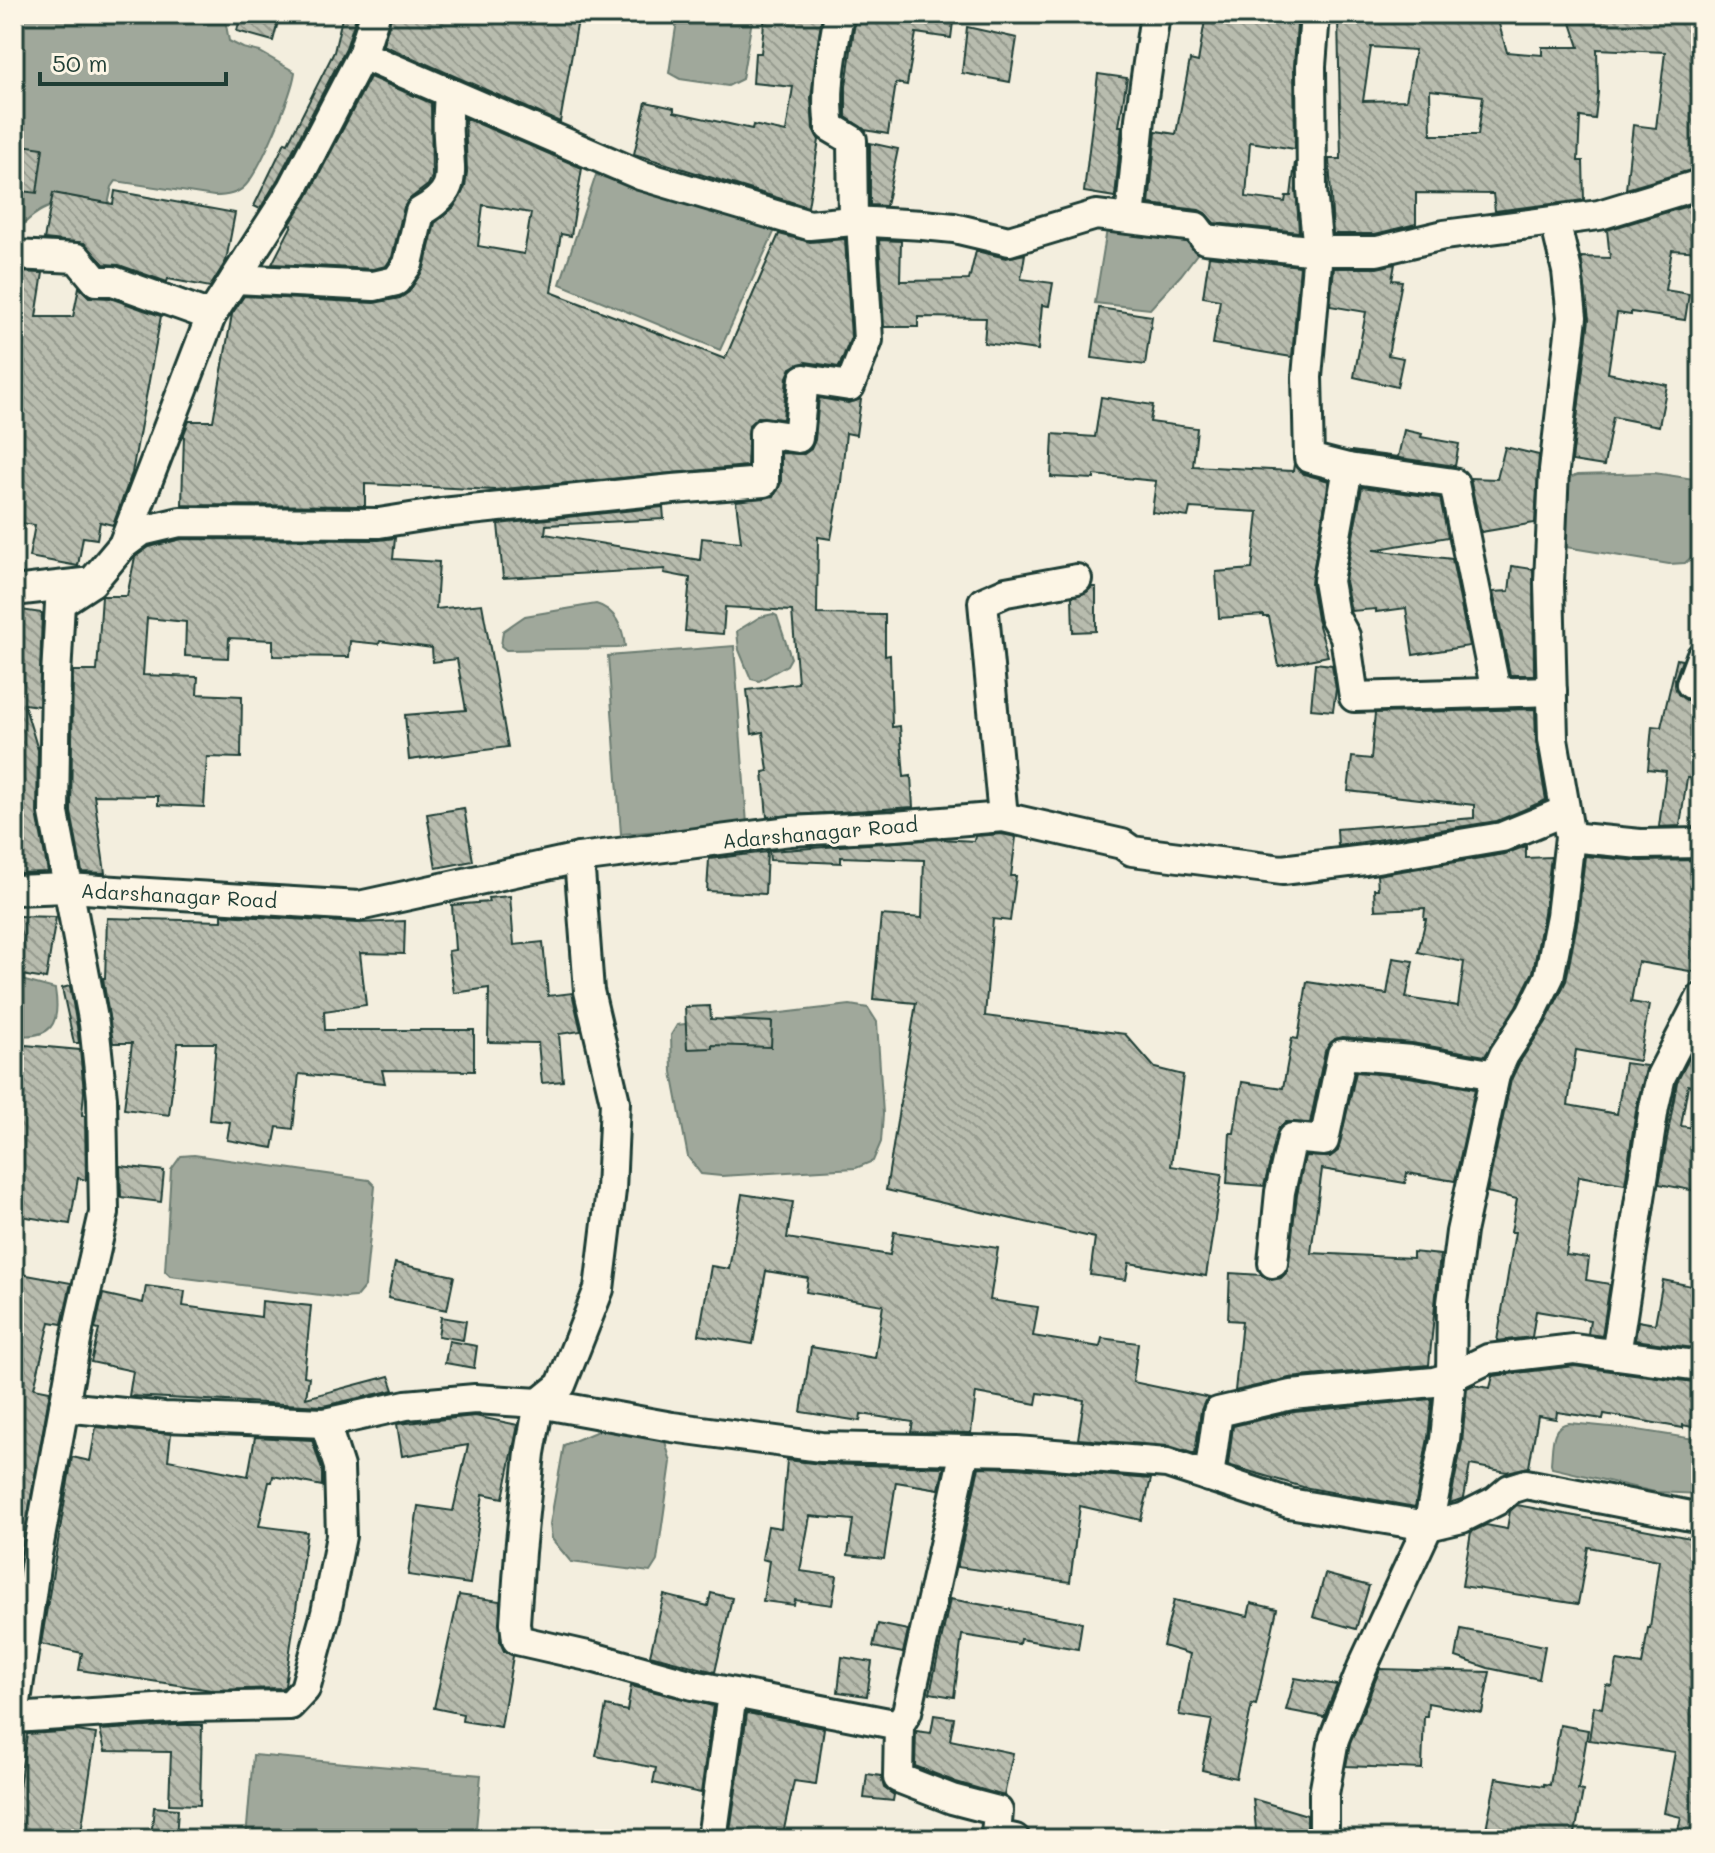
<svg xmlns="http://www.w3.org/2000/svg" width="1715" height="1853" viewBox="0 0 1715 1853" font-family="Mali,sans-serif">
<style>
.water{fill:#a0a89b;stroke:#6c7d72;stroke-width:2}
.building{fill:url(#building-back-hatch);stroke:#1f3d34;stroke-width:2;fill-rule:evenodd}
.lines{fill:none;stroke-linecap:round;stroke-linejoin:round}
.street-casing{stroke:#1f3d34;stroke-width:34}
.street{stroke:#fcf5e5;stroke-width:28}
.labels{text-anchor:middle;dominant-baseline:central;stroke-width:6;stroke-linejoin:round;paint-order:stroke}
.street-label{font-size:20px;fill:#1f3d34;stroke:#fcf5e5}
</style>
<defs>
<pattern id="building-back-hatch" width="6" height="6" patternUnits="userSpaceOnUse" patternTransform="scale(2)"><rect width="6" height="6" fill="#b8bcae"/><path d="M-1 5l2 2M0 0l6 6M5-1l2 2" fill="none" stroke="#959a8e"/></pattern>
</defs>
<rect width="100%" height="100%" fill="#f3eede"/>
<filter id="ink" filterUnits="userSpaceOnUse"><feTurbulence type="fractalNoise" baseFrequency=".0125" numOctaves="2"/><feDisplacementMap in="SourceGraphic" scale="16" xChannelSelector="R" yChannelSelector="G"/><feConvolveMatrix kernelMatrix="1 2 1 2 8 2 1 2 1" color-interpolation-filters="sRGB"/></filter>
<g filter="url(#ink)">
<!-- water -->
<g class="water">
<path d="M14,14H224L229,41L243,48L260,52L295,72C292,94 260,172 244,187C236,195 224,196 214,196L116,181L112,187L107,209C60,204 48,196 14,234Z"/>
<path d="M678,14H753L742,79L728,86L680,79L669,73Z"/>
<path d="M596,175L776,228L720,350L560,284Z"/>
<path d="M1108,223L1191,231L1200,250L1181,275L1150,309L1095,303Z"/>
<path d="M1654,473L1701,480V548L1685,563L1669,564L1566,547L1557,542L1564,480L1577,475Z"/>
<path d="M596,604C615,609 623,628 625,646L618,648L506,650L501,646L503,631L525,616Z"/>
<path d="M773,614L777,616L791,658L787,665L759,681L751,679L739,650L737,631L760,617Z"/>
<path d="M734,646L747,824L621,834L608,656Z"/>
<path d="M14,978L55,989C61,1025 51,1039 14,1035Z"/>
<path d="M850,1005L868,1008L877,1022L883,1114L881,1142L873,1161L856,1168L721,1176L701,1174L688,1157L672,1072L671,1035L677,1025Z"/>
<path d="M194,1155L369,1180L375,1186L365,1286L356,1297L344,1298L170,1276L165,1271L171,1170L181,1156Z"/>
<path d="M1569,1423L1631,1429L1701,1440V1494L1655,1492L1552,1468L1551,1463C1553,1447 1550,1425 1569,1423Z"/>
<path d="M605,1428L664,1438L671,1462L657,1561L650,1572L571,1562L552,1539L550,1524L564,1445Z"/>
<path d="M253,1755L481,1775L475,1839H246Z"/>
</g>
<!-- building -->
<g class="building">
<path d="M241,14H280L273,41L237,31Z"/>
<path d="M343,14H357L346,48L278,179L260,209L254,206L285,142L288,143L334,52Z"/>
<path d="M392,14H579L560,122L383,45Z"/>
<path d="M765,14H822L811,98L813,129L819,140L808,207L634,154L646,102L674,108V112L752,129L753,125L786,132L793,87L753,83L755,53H761Z"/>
<path d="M856,14H954L951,38L916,33L907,85L896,83L888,134L865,130L846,117V86Z"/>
<path d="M1206,14H1238L1297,24L1294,66L1295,149L1250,142L1246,197L1285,202L1286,196H1291L1295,162L1299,232L1214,223L1205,213L1199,210L1149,204L1156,131L1176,134L1190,60L1198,62Z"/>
<path d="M1379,14H1496L1507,52L1542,55V47H1579L1568,14H1701V167L1626,189L1633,125L1656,128L1665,52L1597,49L1598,92L1595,119L1580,117L1578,161H1583L1584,200L1495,211L1493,194L1416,193V224L1375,234H1333L1329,159H1341L1338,18L1352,20V17L1379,21ZM1371,47L1415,50L1406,100L1363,101ZM1430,90L1483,96L1478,135H1431Z"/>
<path d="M967,27L1017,38L1010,82L962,73Z"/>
<path d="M1098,74L1127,78L1119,126H1122L1115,197L1084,192Z"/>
<path d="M370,77L431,103L432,177L428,185L411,198L404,207L392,257L386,266L373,269L272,264L292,225L290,224L308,196Z"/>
<path d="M465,118L582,168L571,236L561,234L551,292L725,359L779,234L810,242L845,239L851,337L839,367L806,362L791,368L787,377L783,419L758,417L749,425L747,466L495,490L365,484V506L182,505L184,434L189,421H213L232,314L244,296L374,303L400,298L409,292L424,268L435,223L454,207L465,187L467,172ZM483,205L531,213L524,254L478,246Z"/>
<path d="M870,143L898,149L886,206L870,205Z"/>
<path d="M14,144L43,148L37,193L14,190Z"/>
<path d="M115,191L235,213L226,261L210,287L168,279L167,282L119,265L104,264L84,243L44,239L53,193L113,204Z"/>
<path d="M1701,202V252L1672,250L1665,290L1689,294L1685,320L1631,312V315L1617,313L1608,373L1667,385L1659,426L1613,417L1604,466L1572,461L1589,319L1581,257L1610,258L1607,230Z"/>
<path d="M879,240L901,241L900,281L969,280L976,251L1006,258L1025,254L1021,279L1053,283L1049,306L1042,305L1038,350L984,343L986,318L918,317V327H884Z"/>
<path d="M1209,256L1300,266L1292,357L1213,344L1220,300L1203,297Z"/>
<path d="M1395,264L1392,280L1402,281L1388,355L1403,358L1397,387L1354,377L1366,312L1330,306L1334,268H1377Z"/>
<path d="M14,272L43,273L36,317H73L79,287L89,297L110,298L161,316L132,473L113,525L100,522L97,539L83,537L78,566L29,557L35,525L14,522Z"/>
<path d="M1099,308L1152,316L1145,365L1092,358Z"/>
<path d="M1101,397L1153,405L1150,422L1197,428L1193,466L1293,471L1294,464L1304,474L1329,481L1311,583L1317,619L1328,656L1279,666L1269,617H1264V615L1219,618L1216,572L1252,569L1258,512L1190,508L1188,517L1152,512L1156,481L1094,475V479L1051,477L1053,434L1095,437Z"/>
<path d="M819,398L848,403L861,399L856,435L846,433L841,482L831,539L818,537L817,614L885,615V656L890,655L892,727L900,726L904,777L911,776L913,807L767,817L763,772L768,771L763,732L752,734L747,690L798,683L792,611L725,607L723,634L685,631L690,578L664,573L665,569L503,578L498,524L663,507L664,519L546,525L545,534L700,560L702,538L741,542L736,501L774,496L781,483V453L804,454L811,449L815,440Z"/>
<path d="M1404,430L1422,434L1421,437L1459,444L1455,466L1351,451L1398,457Z"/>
<path d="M1505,447L1539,455L1535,523L1481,532L1470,478L1497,479Z"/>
<path d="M1362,487L1440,498L1448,537L1373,550L1452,559L1469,646L1413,655L1406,608L1376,612V609L1351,611L1345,581Z"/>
<path d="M395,538L393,559L439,562L436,609L482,604L508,747L409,760L405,715L466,710L457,659L433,662L432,648L380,641L379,644L350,641L349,657L273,656V640L229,638L228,658L185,656L186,622L147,618L143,675L198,677L197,694L242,696L241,758L207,757L204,807L158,805V796L94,795L105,873L82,872L71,812L73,671H97L102,596H127L135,557L149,547L182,539L379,540Z"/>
<path d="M1512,566L1533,569L1534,675H1510L1493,592L1509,591Z"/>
<path d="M1092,587H1096V631L1073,632L1072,597L1087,592Z"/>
<path d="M14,609L42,613L39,706L24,704L38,750L37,813L48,872L14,873Z"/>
<path d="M1677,659L1682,660L1675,679L1678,694L1686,700L1701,698V780L1687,778L1680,826L1659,827L1666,771L1648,769L1652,726L1661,727Z"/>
<path d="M1315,663L1332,665L1336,689L1333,711L1311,709Z"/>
<path d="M1535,709L1536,742L1546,800L1497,821L1338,846L1337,829L1474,818V805L1348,791L1352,757L1371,759L1375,713Z"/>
<path d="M464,808L473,861L436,868L427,814Z"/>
<path d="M1002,834L1016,837L1011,876H1016L1010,921L993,919L985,1016L1125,1034L1155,1068L1183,1075L1171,1166L1222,1174L1206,1276L1129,1263L1126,1280L1090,1275L1095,1238L886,1190L916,1003L873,999L881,915L922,918L924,860L841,857V863L770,860L769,851L939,839L974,841L975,836Z"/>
<path d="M1526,846V858L1551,857L1544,913L1533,972L1516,1006L1485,1056L1412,1043L1343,1037L1335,1039L1325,1051L1310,1123L1286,1122L1279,1128L1264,1186L1227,1183L1230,1133H1234L1242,1082L1283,1088L1292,1038L1298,1039L1307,982L1387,994L1393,958L1413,961L1406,998L1458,1006L1464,962L1418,952L1426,919H1424L1425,908L1375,910L1374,889H1378L1377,875L1505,854Z"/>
<path d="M767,852L765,894L707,891L709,859Z"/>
<path d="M1585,856L1640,861L1701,860V870H1696L1693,910L1701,911V973L1638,962L1631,1002L1649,1005L1639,1061L1576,1050L1568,1105L1617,1114L1625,1063L1647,1066L1637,1104L1625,1184L1579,1176L1566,1255L1589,1258L1586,1280L1610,1284L1602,1336L1588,1334L1590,1320L1536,1311L1532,1337L1497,1341L1515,1232H1511L1517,1199L1487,1192L1511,1080L1519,1063L1546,1022L1566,981L1578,918Z"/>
<path d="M510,896L514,945L543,942L548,996L572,993L581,1031L559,1034L563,1081L542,1083L538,1043L488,1042L489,988L454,993L448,951L455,950L452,905L489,902L488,898Z"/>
<path d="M222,915L358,923L405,921L404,954L360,953L366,1005L324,1011L325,1030H474V1071L382,1070L385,1083L299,1074L293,1129L277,1127L273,1148L227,1140L230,1122L209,1120L216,1043H178L169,1115L124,1109L132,1043H113L103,978H105L107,918L222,921Z"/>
<path d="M18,916L56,917L46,979L14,974V944L22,945Z"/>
<path d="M70,986L77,1026L79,1043H74L62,988Z"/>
<path d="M710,1006L711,1019L772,1022L771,1047L712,1045V1048L687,1049L685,1007Z"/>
<path d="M1701,1035V1090L1688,1085L1681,1126L1701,1129V1192L1659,1184L1677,1082Z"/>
<path d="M14,1044L80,1050L84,1092L82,1115L85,1116L86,1180L78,1178L70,1224L14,1215Z"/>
<path d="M1356,1072L1409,1077L1475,1089L1455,1181L1407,1173L1405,1183L1322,1169L1311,1253L1413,1258V1252L1440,1255L1429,1365L1289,1378L1235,1391L1242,1321L1228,1320L1230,1273L1262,1275L1272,1280L1281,1278L1287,1272L1297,1195L1305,1156L1330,1157L1338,1151Z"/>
<path d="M120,1166L164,1171L161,1202L121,1197Z"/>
<path d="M742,1194L793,1202L787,1238L890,1255L894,1232L998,1248L990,1300L1038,1307L1033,1336L1100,1347L1102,1338L1138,1343L1133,1382L1210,1398L1205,1401L1201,1410L1195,1454L1169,1446L1078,1439L1084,1400L1038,1393L1036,1404L976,1393L971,1433L911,1432L913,1422L861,1414L860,1421L801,1412L811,1347L875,1358L883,1305L806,1292L808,1278L766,1271L753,1344L699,1335L711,1266L729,1269Z"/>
<path d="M395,1263L454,1276L447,1310L388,1298Z"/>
<path d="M16,1273L71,1283L62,1324L50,1322L34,1388L50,1391L14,1594V1286Z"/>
<path d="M1663,1280L1701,1288V1349L1635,1340L1638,1321L1655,1324Z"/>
<path d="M146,1286L185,1291L183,1306L261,1317L262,1301L311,1306L304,1376L309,1377L306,1398L389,1376L394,1390L323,1406L129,1396L133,1371L91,1362L99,1330L95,1329L103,1294L143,1303Z"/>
<path d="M441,1317L466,1321L463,1340L438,1336Z"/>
<path d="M449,1341L477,1346L474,1368L445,1363Z"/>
<path d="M1574,1366L1701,1383V1429L1683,1425V1428L1604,1414L1603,1419L1557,1412L1556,1419L1538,1416L1529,1467L1507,1472L1470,1465L1464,1498L1450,1503L1462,1443L1467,1388L1473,1385L1490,1388L1493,1376Z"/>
<path d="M1432,1399L1428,1438L1415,1507L1303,1487L1228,1465L1233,1426L1294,1412Z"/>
<path d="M475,1416L518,1425L503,1498L483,1494L470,1584L408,1575L418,1506L453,1511L468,1445L402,1456L397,1424Z"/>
<path d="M96,1427L171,1434L168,1460L248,1476L255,1437L312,1440L322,1470V1486L273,1476L272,1482H269L259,1526L307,1532L285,1686L282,1688L211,1690L79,1670L82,1653L41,1644L72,1457L90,1461Z"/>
<path d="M787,1460L821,1464L944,1467L939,1489L896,1482L884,1559L848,1555L853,1520L810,1516L800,1571L837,1576L832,1605L795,1600L794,1605L763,1601L769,1561L762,1559L768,1526L781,1528Z"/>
<path d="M979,1467L1016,1468L1151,1479L1141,1520L1080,1506L1070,1582L957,1567Z"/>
<path d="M1517,1505L1701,1540V1750L1697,1782H1701V1839H1676L1681,1817L1664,1813L1675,1752L1589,1740L1594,1706L1602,1708L1606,1685L1612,1686L1617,1661L1642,1665L1648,1628H1650L1659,1560L1588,1547L1578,1604L1462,1586L1471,1532L1486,1525L1507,1529L1510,1511Z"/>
<path d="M1325,1574L1369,1586L1356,1629L1313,1617Z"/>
<path d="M711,1593L732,1598L715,1672L650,1655L664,1595L708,1606Z"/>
<path d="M459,1595L500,1601V1642L504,1651L513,1656L501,1727L462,1721L463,1714L434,1708Z"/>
<path d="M950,1599L1082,1622L1078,1649L1020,1639L1019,1644L962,1635L954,1697L930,1693Z"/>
<path d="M1174,1600L1248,1616L1251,1603L1277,1609L1256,1705L1252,1704L1236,1778L1202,1770L1212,1720L1179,1715L1190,1654L1163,1646Z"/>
<path d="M878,1624L908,1630L903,1653L873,1647Z"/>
<path d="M1461,1629L1545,1646L1539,1679L1488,1668L1456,1657Z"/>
<path d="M842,1657L872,1662L867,1696L838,1692Z"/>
<path d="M1380,1669L1490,1672L1482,1713L1428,1703L1427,1716H1424L1422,1769L1346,1766L1350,1744Z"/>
<path d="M1295,1678L1337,1685L1324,1717L1286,1710Z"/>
<path d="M631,1686L713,1706L701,1793L653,1783L656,1768L596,1756L606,1706L627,1711Z"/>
<path d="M747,1713L824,1728L816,1784L794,1781L782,1839L730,1831Z"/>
<path d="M934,1715L954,1718L950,1740L1013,1753L1004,1796L956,1782L915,1766L916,1731L931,1733Z"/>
<path d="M176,1725H202L200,1805L169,1804L171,1752L105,1751L100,1730Z"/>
<path d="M1560,1725L1588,1730L1578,1790L1583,1791L1574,1839H1484L1496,1778L1544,1786V1784L1550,1785Z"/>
<path d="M77,1731L96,1734L80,1839H14V1819L27,1734Z"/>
<path d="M867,1774L881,1776L884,1788L894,1795L893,1801L864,1798Z"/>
<path d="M1253,1799L1307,1815V1839H1257Z"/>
<path d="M154,1807L178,1809L176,1839H151Z"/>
</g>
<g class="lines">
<defs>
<g id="street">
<path d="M839,14C833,51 824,90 830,127L852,140L853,221"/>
<path d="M1315,14L1311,66L1312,190L1318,251L1307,377L1309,458L1348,468L1328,581L1334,616L1345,636L1354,697L1552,691"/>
<path d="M362,55L640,175L809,225L853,221L923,225L954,228L1009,241L1096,215L1196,227L1205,239L1318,251H1377L1444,235L1599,215L1701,184"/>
<path d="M1130,219L1140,119L1155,14"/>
<path d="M14,255L77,258L96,281H113L211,316"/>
<path d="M235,279L374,286L396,281L408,264L420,212C458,191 450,176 448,137C447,123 448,107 449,93"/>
<path d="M1348,468L1454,483L1496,692"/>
<path d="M123,545L142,531L180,522L379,523L442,513L673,489L764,482V433L798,438L804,379L850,386L868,340L861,221"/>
<path d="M14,591L92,582L123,545L211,316L293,188L362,55L375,14"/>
<path d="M1691,684L1701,657"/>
<path d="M1003,817L983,602L1006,592L1077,579"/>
<path d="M1570,837L1640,844L1701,843"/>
<path d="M579,858L589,991L615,1102L611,1190L599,1289L561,1385L539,1403L530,1453L520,1552L515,1623L517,1640L592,1657L693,1685L899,1725L898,1778L952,1799L998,1811L996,1835L1015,1839"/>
<path d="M14,890L68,888L359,906L579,858L790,831L895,826L1003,817L1122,844L1132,851L1282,870L1365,860L1502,837L1565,811"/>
<path d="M1273,1263L1280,1192L1292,1138L1324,1141L1342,1054L1411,1060L1495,1075"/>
<path d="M1616,1355L1654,1107L1661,1076L1701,998"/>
<path d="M64,1407L164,1417L325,1423L406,1405L475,1399L539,1403L672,1427L821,1447L1017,1451L1167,1463L1289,1503L1428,1526L1462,1518L1496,1501L1510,1489L1526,1484L1701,1518"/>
<path d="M1209,1477L1218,1412L1291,1395L1434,1382L1451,1377L1488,1359L1574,1349L1701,1366"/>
<path d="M14,1716L36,1560L80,1319L104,1213L102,1098L94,1024L54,813L56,676L60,603L92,582"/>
<path d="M14,1718L187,1707L290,1705L305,1689L326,1613L341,1536L339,1467L325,1423"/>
<path d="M899,1725L907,1712L965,1450"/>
<path d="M712,1839L732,1694"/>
<path d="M1324,1839V1794L1334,1739L1362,1668L1428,1526L1445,1440L1451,1377L1452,1303L1461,1232L1495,1075L1504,1055L1531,1014L1549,977L1561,916L1570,837L1553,739L1549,582L1554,470L1572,317L1567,271L1555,221"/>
</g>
</defs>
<!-- street casing -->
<use href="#street" class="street-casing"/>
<!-- street -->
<use href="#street" class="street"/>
</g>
</g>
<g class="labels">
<!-- street labels -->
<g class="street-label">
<text transform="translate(820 832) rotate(-5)">Adarshanagar Road</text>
<text transform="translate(179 895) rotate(3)">Adarshanagar Road</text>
</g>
</g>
<!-- margin -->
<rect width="1715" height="1853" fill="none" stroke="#fcf5e5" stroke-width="48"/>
<rect x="24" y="24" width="1667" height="1805" fill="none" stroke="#1f3d34" stroke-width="3" filter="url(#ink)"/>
<!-- scale -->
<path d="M40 72v12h186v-12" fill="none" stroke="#1f3d34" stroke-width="4"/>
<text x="52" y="72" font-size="24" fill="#1f3d34" stroke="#fcf5e5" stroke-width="6" paint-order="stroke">50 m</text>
</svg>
